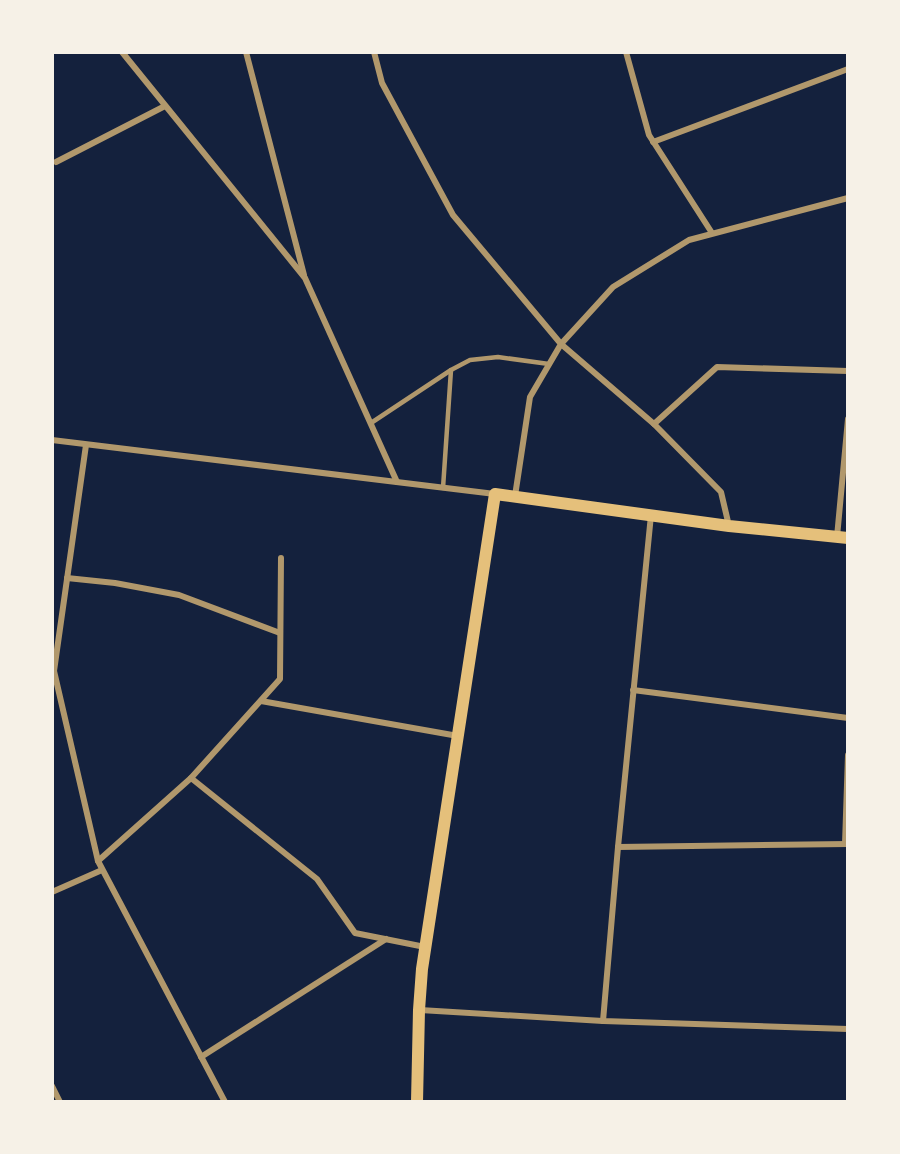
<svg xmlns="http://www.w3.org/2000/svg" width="900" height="1154" viewBox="0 0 900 1154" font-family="Lato,sans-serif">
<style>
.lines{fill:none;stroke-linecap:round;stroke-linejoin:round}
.service{stroke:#b1986c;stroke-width:4.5}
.minor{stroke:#b1986c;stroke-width:6}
.secondary{stroke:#e5c07b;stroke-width:12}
</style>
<rect width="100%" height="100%" fill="#14213d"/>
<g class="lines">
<!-- service -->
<g class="service">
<path d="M371,423L451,370L470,360L498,357L549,364"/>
<path d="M443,488L451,370"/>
</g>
<!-- minor -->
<g class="minor">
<path d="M122,52L305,278L397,482"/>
<path d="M246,52L304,275"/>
<path d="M374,52L382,83L453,215L561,344L530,397L515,496"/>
<path d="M626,52L649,135L712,233"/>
<path d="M653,142L848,69"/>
<path d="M56,162L165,106"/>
<path d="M654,424L717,367L848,371"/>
<path d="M52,440L495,494"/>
<path d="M729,526L721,492L654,424L561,344L613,287L689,240L848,198"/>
<path d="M837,537L848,419"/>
<path d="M67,578L115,583L179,595L280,633"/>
<path d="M54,671L86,445"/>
<path d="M52,672L54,671L98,861L225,1102"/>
<path d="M633,690L848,718"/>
<path d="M261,701L458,736"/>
<path d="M191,778L280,679L281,558"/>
<path d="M845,844L848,755"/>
<path d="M618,847L848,844"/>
<path d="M98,861L191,778L317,879L355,933L425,947"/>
<path d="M52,892L102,870"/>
<path d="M420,1010L603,1021L848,1029"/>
<path d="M603,1021L618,847L651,515"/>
<path d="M201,1057L386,939"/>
<path d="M52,1086L60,1102"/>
</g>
<!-- secondary -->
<path class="secondary" d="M417,1102L419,1010L422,969L495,494L729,526L848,538"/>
</g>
<!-- border -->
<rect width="900" height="1154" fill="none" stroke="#f6f1e7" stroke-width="108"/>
</svg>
